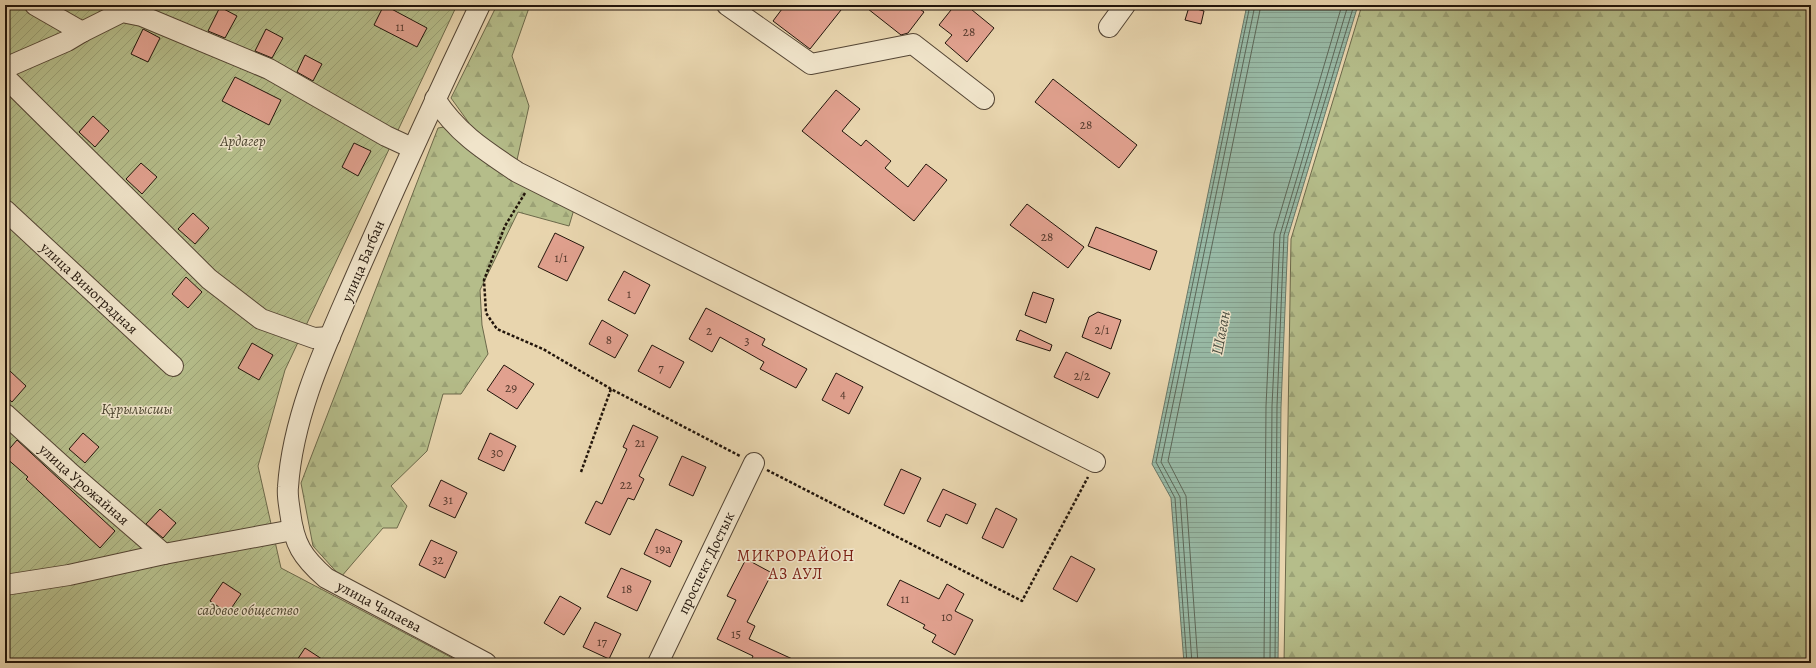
<svg xmlns="http://www.w3.org/2000/svg" width="1816" height="668" viewBox="0 0 1816 668" font-family="Alegreya,serif">
<style>
.forest{fill:url(#forest-firs);stroke:#6c694a}
.garden{fill:url(#garden-furrows);stroke:#6c694a}
.water{fill:url(#water-rules);stroke:#697767}
.lines{fill:none;stroke-linecap:round;stroke-linejoin:round}
.shore{stroke:#5d6758;stroke-width:1}
.building{fill:#e1a18f;stroke:#22150b}
.minor-casing{stroke:#544534;stroke-width:22}
.path{stroke:#22150b;stroke-width:2.5;stroke-dasharray:3 2;stroke-linecap:butt}
.minor{stroke:#f0e4ca;stroke-width:20}
.labels{text-anchor:middle;dominant-baseline:central;stroke-width:3;stroke-linejoin:round;paint-order:stroke}
.number-label{font-size:13px;fill:#52382c}
.park-label{font-size:15px;font-style:italic;fill:#4e4731;stroke:#f0e4ca}
.street-label{font-size:15px;fill:#22150b;stroke:#f0e4ca}
.water-label{font-size:16px;font-style:italic;fill:#4b4e41;stroke:#f0e4ca}
.neighbourhood-label{font-size:16px;letter-spacing:1px;fill:#7a1f14;stroke:#f0e4ca}
</style>
<defs>
<pattern id="forest-firs" width="22" height="20" patternUnits="userSpaceOnUse"><rect width="22" height="20" fill="#b5bd8a"/><path d="M5 1l3.5 6h-7zM16 11l3.5 6h-7z" fill="#9ba276"/></pattern>
<pattern id="garden-furrows" width="10" height="10" patternUnits="userSpaceOnUse"><rect width="10" height="10" fill="#b5bd8a"/><path d="M-1 1l2-2M0 10L10 0M9 11l2-2" fill="none" stroke="#9ba276"/></pattern>
<pattern id="water-rules" width="6" height="5" patternUnits="userSpaceOnUse"><rect width="6" height="5" fill="#98b9a5"/><path d="M0 2.5h6" fill="none" stroke="#839e8d"/></pattern>
</defs>
<rect width="100%" height="100%" fill="#e8d5ae"/>
<filter id="stains"><feTurbulence type="fractalNoise" baseFrequency=".005" numOctaves="4"/><feColorMatrix values="0 0 0 0 .2 0 0 0 0 .09 0 0 0 0 .02 0 0 0 .5 -.17"/></filter>
<radialGradient id="worn" r=".72"><stop offset=".6" stop-color="#630" stop-opacity="0"/><stop offset="1" stop-color="#630" stop-opacity=".3"/></radialGradient>
<!-- forest -->
<g class="forest">
<path d="M497,5H530L512,56L529,106L513,178L575,206L569,226L518,212L480,290L482,325L488,354L461,394H443L427,451L391,486L407,506L397,528H383L341,577L313,546L301,483L438,128L469,123L451,98Z"/>
<path d="M1362,5H1811V663H1284L1291,239Z"/>
</g>
<!-- garden -->
<path class="garden" d="M5,5H457L285,370L258,466L281,568L462,663H5Z"/>
<!-- water -->
<path class="water" d="M1247,5H1358L1288,236L1281,407L1278,663H1184L1171,498L1152,464Z"/>
<g class="lines">
<!-- shore -->
<g class="shore">
<path d="M1187,663L1175,498L1156,462L1250,5"/>
<path d="M1192,663L1180,497L1161,462L1255,5"/>
<path d="M1198,663L1186,496L1168,461L1261,5"/>
<path d="M1264,663L1266,406L1274,234L1342,5"/>
<path d="M1270,663L1272,406L1280,235L1348,5"/>
<path d="M1275,663L1277,406L1284,235L1354,5"/>
</g>
</g>
<!-- building -->
<g class="building">
<path d="M384,5L427,28L417,47L374,25Z"/>
<path d="M785,5H800L805,9L809,5H845L810,49L773,21Z"/>
<path d="M863,5H914L924,12L908,33L901,35Z"/>
<path d="M955,5H966L994,28L967,62L945,43L952,35L939,25Z"/>
<path d="M220,7L237,16L225,38L208,31Z"/>
<path d="M1189,7L1204,11L1201,24L1185,20Z"/>
<path d="M143,29L160,38L148,62L131,54Z"/>
<path d="M266,29L283,38L272,58L255,51Z"/>
<path d="M305,55L322,64L313,81L297,72Z"/>
<path d="M235,77L281,100L269,125L222,101Z"/>
<path d="M1053,79L1137,145L1119,168L1035,102Z"/>
<path d="M836,90L860,109L842,131L861,146L866,140L891,161L885,168L908,187L926,164L947,180L914,221L802,131Z"/>
<path d="M93,116L109,131L95,147L79,132Z"/>
<path d="M354,143L371,151L358,176L342,167Z"/>
<path d="M141,163L157,177L142,194L126,179Z"/>
<path d="M1027,204L1084,247L1068,268L1010,225Z"/>
<path d="M193,213L209,228L195,244L178,229Z"/>
<path d="M1096,227L1157,251L1150,270L1088,246Z"/>
<path d="M555,233L584,247L567,281L538,267Z"/>
<path d="M624,271L650,285L635,314L608,300Z"/>
<path d="M186,277L202,292L188,308L172,294Z"/>
<path d="M1033,292L1054,299L1046,323L1025,315Z"/>
<path d="M706,308L765,339L762,345L807,369L796,388L760,369L764,362L720,337L712,352L689,339Z"/>
<path d="M1098,312L1121,320L1111,349L1082,337L1089,317Z"/>
<path d="M602,320L628,335L615,358L589,344Z"/>
<path d="M1020,330L1052,345L1050,351L1016,340Z"/>
<path d="M252,343L273,355L259,380L238,368Z"/>
<path d="M652,345L684,362L670,388L638,371Z"/>
<path d="M1066,352L1110,373L1098,398L1054,377Z"/>
<path d="M504,365L534,384L517,409L487,390Z"/>
<path d="M10,371L26,386L12,402L5,396V377Z"/>
<path d="M836,373L863,387L849,414L822,400Z"/>
<path d="M633,425L658,437L639,476L644,479L634,500L628,498L610,535L585,523L596,501L602,504L627,449L623,447Z"/>
<path d="M83,433L99,447L85,463L69,449Z"/>
<path d="M490,433L516,446L504,471L478,459Z"/>
<path d="M17,440L115,531L100,548L26,479L28,477L5,457V454Z"/>
<path d="M682,456L706,467L693,496L669,485Z"/>
<path d="M901,469L921,478L904,514L884,505Z"/>
<path d="M441,480L467,493L455,518L429,506Z"/>
<path d="M943,489L976,504L967,524L946,514L940,527L927,521Z"/>
<path d="M996,508L1017,519L1003,548L982,538Z"/>
<path d="M160,509L176,523L163,538L146,524Z"/>
<path d="M656,529L682,541L670,567L644,554Z"/>
<path d="M431,540L457,552L445,578L419,565Z"/>
<path d="M1071,556L1095,569L1077,602L1053,589Z"/>
<path d="M746,559L772,573L747,622L755,626L749,639L801,663H750L753,656L717,639L736,600L727,596Z"/>
<path d="M621,568L651,581L637,611L607,597Z"/>
<path d="M900,580L939,599L947,584L964,594L955,611L973,620L955,655L932,642L936,635L923,628L925,625L887,605Z"/>
<path d="M223,582L241,594L228,613L210,601Z"/>
<path d="M560,596L581,608L564,635L544,623Z"/>
<path d="M595,622L621,634L609,659L583,647Z"/>
<path d="M305,648L328,663H295Z"/>
</g>
<g class="lines">
<defs>
<g id="minor">
<path d="M35,5L82,32"/>
<path id="s1" d="M480,5C437,95 396,185 356,276C327,343 293,413 288,487C287,495 289,504 290,512C294,544 302,557 326,578L486,663"/>
<path d="M727,5L811,64L913,44L984,99"/>
<path d="M1109,27L1125,5"/>
<path d="M5,68L67,41L82,32L122,12L142,16L269,69L386,136L412,148"/>
<path d="M5,77L209,279L261,319L314,338L330,337"/>
<path d="M435,99C457,133 484,150 517,172L1095,462"/>
<path id="s2" d="M5,210L173,366"/>
<path id="s3" d="M5,414L68,471L164,554"/>
<path d="M5,585L69,575L164,554L293,530"/>
<path id="s4" d="M658,663L754,463"/>
</g>
</defs>
<!-- minor casing -->
<use href="#minor" class="minor-casing"/>
<!-- path -->
<g class="path">
<path d="M525,193L505,226L484,280L486,313L497,329L543,349L611,389L740,456"/>
<path d="M767,470L1022,601L1088,477"/>
<path d="M581,472L611,389"/>
</g>
<!-- minor -->
<use href="#minor" class="minor"/>
</g>
<g class="labels">
<!-- number labels -->
<g class="number-label">
<text x="400" y="26">11</text>
<text x="969" y="31">28</text>
<text x="1086" y="124">28</text>
<text x="1047" y="236">28</text>
<text x="561" y="257">1/1</text>
<text x="629" y="293">1</text>
<text x="1102" y="329">2/1</text>
<text x="709" y="330">2</text>
<text x="609" y="339">8</text>
<text x="747" y="340">3</text>
<text x="661" y="367">7</text>
<text x="1082" y="375">2/2</text>
<text x="511" y="387">29</text>
<text x="843" y="393">4</text>
<text x="640" y="442">21</text>
<text x="497" y="452">30</text>
<text x="626" y="484">22</text>
<text x="448" y="499">31</text>
<text x="663" y="548">19а</text>
<text x="438" y="559">32</text>
<text x="627" y="588">18</text>
<text x="905" y="598">11</text>
<text x="947" y="616">10</text>
<text x="736" y="633">15</text>
<text x="602" y="641">17</text>
</g>
<!-- park labels -->
<g class="park-label">
<text x="243" y="141">Ардагер</text>
<text x="137" y="409">Құрылысшы</text>
<text x="248" y="610">садовое общество</text>
</g>
<!-- street labels -->
<g class="street-label">
<text transform="translate(363 261) rotate(-67)">улица Багбан</text>
<text stroke="none"><textPath href="#s2" startOffset="115">улица Виноградная</textPath></text>
<text stroke="none"><textPath href="#s3" startOffset="106">улица Урожайная</textPath></text>
<text stroke="none"><textPath href="#s4" startOffset="111">проспект Достык</textPath></text>
<text stroke="none"><textPath href="#s1" startOffset="684">улица Чапаева</textPath></text>
</g>
<!-- water labels -->
<g class="water-label">
<text transform="translate(1221 333) rotate(-79)">Шаған</text>
</g>
<!-- neighbourhood labels -->
<g class="neighbourhood-label">
<text x="796" y="556">МИКРОРАЙОН<tspan x="796" dy="18">АЗ АУЛ</tspan></text>
</g>
</g>
<!-- margin -->
<rect width="1816" height="668" fill="none" stroke="#e8d5ae" stroke-width="20"/>
<rect x="6" y="6" width="1804" height="656" fill="none" stroke="#22150b" stroke-width="2"/>
<rect x="10" y="10" width="1796" height="648" fill="none" stroke="#22150b"/>
<rect width="100%" height="100%" filter="url(#stains)"/>
<rect width="100%" height="100%" fill="url(#worn)"/>
</svg>
